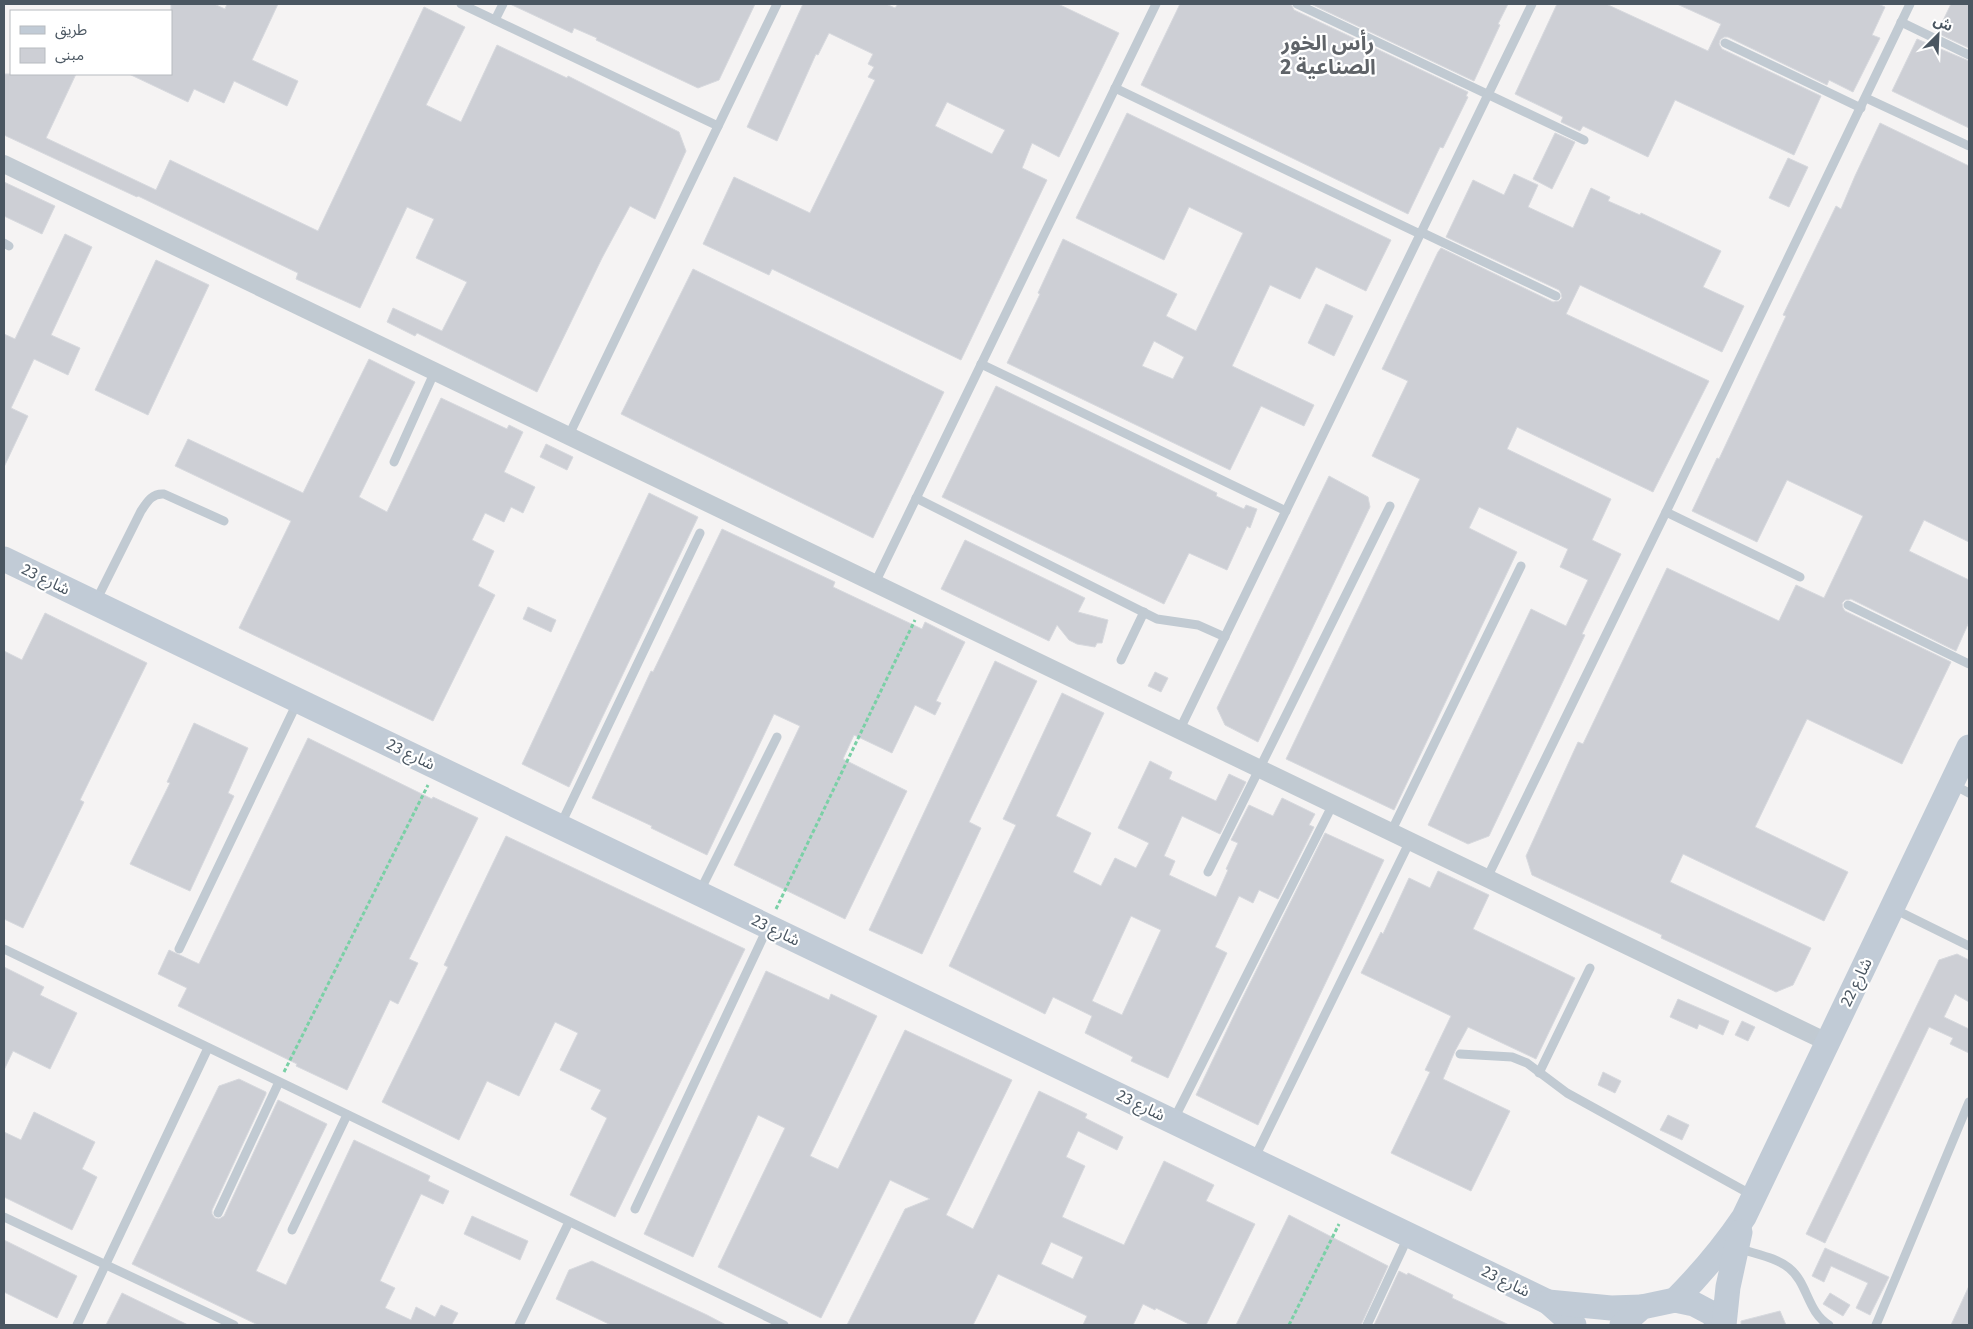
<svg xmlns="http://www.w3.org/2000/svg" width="1973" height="1329" viewBox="0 0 1973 1329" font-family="'Fira Sans','Noto Sans Arabic',sans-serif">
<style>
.building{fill:#cdcfd5;stroke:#d7d9de;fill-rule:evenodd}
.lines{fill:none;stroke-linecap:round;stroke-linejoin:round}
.path{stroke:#7ad0a6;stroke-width:3;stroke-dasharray:4 2.5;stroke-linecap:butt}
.lane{stroke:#c1cad2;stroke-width:9}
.street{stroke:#c1cad2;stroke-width:18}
.secondary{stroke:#c1cbd6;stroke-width:25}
.labels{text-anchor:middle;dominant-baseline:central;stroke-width:4.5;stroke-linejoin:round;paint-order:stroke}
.street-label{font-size:16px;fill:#4a5661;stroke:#fff}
.district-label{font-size:21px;font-weight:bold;fill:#5f6368;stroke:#fff}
</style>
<rect width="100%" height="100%" fill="#f5f3f3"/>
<!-- building -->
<g class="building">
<path d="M171,4H214L225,9L227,4H278L252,60L298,81L287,106L234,81L224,103L194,89L188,102L129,74H171Z"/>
<path d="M510,4H755L719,80L698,88L596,40L597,38L574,28L572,33Z"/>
<path d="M803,4H886L895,8L898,4H1058L1119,33L1059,157L1032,143L1022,168L1047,180L961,360L772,269L769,275L703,244L734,177L810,213L875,80L868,77L874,67L868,64L873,54L829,33L818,55L816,54L777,141L747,127ZM947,102L1005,130L992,154L935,126Z"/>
<path d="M1180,4H1291L1294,10L1468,92L1466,96L1468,97L1443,148L1440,147L1408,214L1141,85Z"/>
<path d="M1311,4H1508L1498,24L1500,25L1474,81Z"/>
<path d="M1557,4H1606L1708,51L1721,24L1677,4H1878L1885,7L1872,35L1880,38L1853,92L1829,80L1827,85L1728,37H1724L1720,40L1719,44L1722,49L1821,96L1794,155L1675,100L1648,157L1583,126L1580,131L1561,122L1563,117L1515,94Z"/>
<path d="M1951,4H1969V48L1937,33Z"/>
<path d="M424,7L465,27L426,105L461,122L497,45L567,78L568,76L679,132L686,151L655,219L630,206L602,258L537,392L417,333L415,336L387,322L393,308L442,331L467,282L416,258L434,219L407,207L360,308L296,279L298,273L138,196L137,197L4,135V74H76L46,138L156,190L170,160L318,231Z"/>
<path d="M1917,39L1969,61V128L1892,91Z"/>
<path d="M1127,113L1391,240L1366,291L1316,267L1300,299L1270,285L1232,366L1314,405L1304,426L1261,406L1230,470L1007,363L1040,294L1038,293L1063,239L1177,294L1166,316L1196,331L1243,233L1189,207L1164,260L1076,218ZM1154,341L1184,357L1173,379L1142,366Z"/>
<path d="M1880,123L1969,166V542L1924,520L1909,551L1969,580V622L1956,651L1851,599L1845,600L1842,603L1843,608L1845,611L1951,662L1902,764L1807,719L1755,827L1848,872L1824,921L1683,854L1670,882L1811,948L1793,985L1776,992L1661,938L1662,935L1532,875L1526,856L1578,742L1583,744L1667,568L1779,621L1796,585L1824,598L1863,516L1787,480L1757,542L1692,511L1717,458L1719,459L1786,316L1783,315L1836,206L1841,209L1855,176Z"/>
<path d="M1555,133L1575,142L1552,189L1533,179Z"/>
<path d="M1788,158L1808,167L1789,207L1769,198Z"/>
<path d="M1514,174L1538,185L1528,207L1573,228L1591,188L1610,197L1608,201L1640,215L1641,213L1721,251L1703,287L1744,306L1722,352L1580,285L1566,314L1709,381L1653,492L1517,427L1507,449L1611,499L1592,540L1621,554L1582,634L1585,635L1489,836L1468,844L1428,825L1531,609L1566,626L1588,580L1560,567L1568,549L1479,507L1469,528L1517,552L1394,810L1286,759L1420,479L1372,456L1408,381L1382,369L1438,252L1441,248L1553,302L1559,301L1562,298L1561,293L1559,290L1446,237L1473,180L1504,195Z"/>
<path d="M4,182L55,206L42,234L4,216Z"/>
<path d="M65,234L92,247L51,335L80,348L68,375L34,359L11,408L28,416L4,467V334L15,339Z"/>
<path d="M156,260L209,285L148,415L95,390Z"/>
<path d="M693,269L944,392L873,538L621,414Z"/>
<path d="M1326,304L1353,316L1334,356L1308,343Z"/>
<path d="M369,359L415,382L359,497L387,512L441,398L507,429L509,425L523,432L504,472L535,487L523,513L511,507L504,522L485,513L472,540L494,551L478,586L495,595L433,721L239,628L291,521L175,466L188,439L303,493Z"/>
<path d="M996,386L1217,493L1216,496L1244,509L1246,505L1257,509L1250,528L1247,526L1227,570L1189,553L1164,604L942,497Z"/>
<path d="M546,444L573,457L567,470L540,457Z"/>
<path d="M1329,476L1368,497L1370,507L1258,742L1225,725L1217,708Z"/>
<path d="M649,493L698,517L569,787L522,764Z"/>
<path d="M722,529L835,582L833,587L922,629L925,622L965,642L936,701L941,703L935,715L915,705L892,753L854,735L843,759L907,791L845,919L734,865L800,726L774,714L707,855L651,828L652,826L592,798L651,671L653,672Z"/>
<path d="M965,540L1085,598L1078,612L1108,620L1102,643H1097L1095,647L1077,644L1069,640L1057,625L1049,641L941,589Z"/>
<path d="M528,607L556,620L551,632L523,619Z"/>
<path d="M45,613L147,663L80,800L84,802L23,928L4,919V651L22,660Z"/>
<path d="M995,661L1037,681L969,822L981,828L922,954L869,930Z"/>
<path d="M1155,672L1168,678L1161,692L1148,686Z"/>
<path d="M1062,693L1104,713L1056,816L1091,833L1073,872L1101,886L1115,858L1136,868L1149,843L1118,828L1150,761L1172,772L1169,779L1216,801L1229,774L1246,782L1220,834L1182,816L1164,856L1175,861L1169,875L1216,897L1228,870L1226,869L1238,843L1231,840L1249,805L1273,816L1282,798L1315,814L1309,825L1314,827L1278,899L1259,890L1253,903L1239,896L1215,947L1227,953L1168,1078L1131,1061L1133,1057L1085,1033L1092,1016L1053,997L1045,1014L949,966L1016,825L1003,819ZM1131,916L1161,930L1122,1015L1092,1001Z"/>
<path d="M194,723L248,748L228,793L234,796L190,891L130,864L170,783L167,782Z"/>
<path d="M308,738L432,799L433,797L478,818L409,959L418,963L398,1004L390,1000L347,1090L296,1066L297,1064L178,1006L187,988L158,974L169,950L199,964Z"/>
<path d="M1325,833L1384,860L1258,1125L1196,1095L1238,1007Z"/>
<path d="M506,836L745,949L615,1217L570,1195L607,1118L591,1109L601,1090L560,1070L578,1033L555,1022L519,1096L487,1081L459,1140L382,1102L448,967L444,965Z"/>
<path d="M1438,871L1489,895L1473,929L1575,978L1536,1059L1468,1027L1455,1051L1443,1079L1510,1111L1471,1191L1391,1153L1430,1072L1425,1070L1451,1016L1361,973L1381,932L1383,934L1409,878L1430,888Z"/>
<path d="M1957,954L1969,960V1002L1955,994L1944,1017L1969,1029V1053L1950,1044L1953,1038L1929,1027L1825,1243L1806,1234L1939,960Z"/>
<path d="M4,967L44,987L40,995L77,1013L50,1069L13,1051L4,1070Z"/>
<path d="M766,971L829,1000L831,994L877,1016L810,1156L838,1169L905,1030L1012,1080L946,1215L973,1229L1039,1091L1087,1114L1085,1118L1123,1137L1117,1150L1078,1131L1066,1157L1085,1166L1062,1217L1124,1245L1164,1161L1214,1185L1206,1201L1255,1224L1206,1325H1191L1156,1308L1155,1310L1143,1304L1133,1325H1083L1087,1316L998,1274L973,1325H847L905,1209L930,1199L890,1180L821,1318L718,1267L785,1128L758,1115L693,1257L644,1234ZM1051,1242L1083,1257L1073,1279L1041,1264Z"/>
<path d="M1678,999L1729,1021L1723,1035L1699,1024L1697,1029L1670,1017Z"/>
<path d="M1742,1021L1755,1027L1748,1041L1735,1035Z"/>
<path d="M1603,1072L1621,1081L1615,1093L1598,1085Z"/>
<path d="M239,1079L266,1092V1094L212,1210V1214L215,1218L219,1219L224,1216L278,1100L327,1124L256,1271L286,1285L354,1140L430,1176L428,1181L449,1191L443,1204L421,1194L380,1281L395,1288L385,1308L411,1320L416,1307L435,1317L441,1305L458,1313L452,1324L453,1325H258L132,1264L219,1086Z"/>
<path d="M34,1112L95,1142L82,1169L97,1177L72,1230L4,1197V1132L21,1140Z"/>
<path d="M1668,1115L1689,1125L1682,1140L1660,1130Z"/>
<path d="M1289,1215L1388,1266L1361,1325H1236Z"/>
<path d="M472,1216L528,1241L520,1260L464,1234Z"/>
<path d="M4,1240L77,1276L57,1318L4,1292Z"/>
<path d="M1825,1248L1889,1277L1870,1315L1856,1308L1868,1283L1831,1266L1824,1282L1812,1276Z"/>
<path d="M592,1261L707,1315L726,1325H611L556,1299L569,1270Z"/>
<path d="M1399,1271L1407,1275L1408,1273L1453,1295L1452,1298L1509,1325H1374Z"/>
<path d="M1969,1286V1325H1951Z"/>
<path d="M122,1293L188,1325H106Z"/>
<path d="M1830,1293L1850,1305L1843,1316L1823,1304Z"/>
<path d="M1780,1311L1786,1325H1741V1321Z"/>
</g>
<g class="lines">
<!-- path -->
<g class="path">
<path d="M776,909L915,620"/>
<path d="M284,1072L428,785"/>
<path d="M1289,1325L1339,1224"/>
</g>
<!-- lane -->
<g class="lane">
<path d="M461,4L718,126"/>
<path d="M1297,4L1584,140"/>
<path d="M495,20L503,4"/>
<path d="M1901,22L1969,55"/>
<path d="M1725,43L1861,108"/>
<path d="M1115,88L1420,234"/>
<path d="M1866,98L1969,146"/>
<path d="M1421,232L1556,296"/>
<path d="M4,243L9,246"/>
<path d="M981,364L1286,511"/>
<path d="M569,435L777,4"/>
<path d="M394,462L435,371"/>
<path d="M916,498L1157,619L1198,625L1225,637"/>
<path d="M1666,512L1800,577"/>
<path d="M875,583L1156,4"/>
<path d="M95,603L141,511C147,502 152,493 164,494L224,521"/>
<path d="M1848,605L1969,664"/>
<path d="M1121,660L1144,612"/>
<path d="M1180,729L1532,4"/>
<path d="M1952,784L1969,793"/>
<path d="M560,826L700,533"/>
<path d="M1391,832L1521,566"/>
<path d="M1208,872L1390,506"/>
<path d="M1487,878L1666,512L1910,4"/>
<path d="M700,891L777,737"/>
<path d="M1894,909L1969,946"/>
<path d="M4,949L784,1325"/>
<path d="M179,949L297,703"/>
<path d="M1460,1054L1512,1057L1527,1063L1567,1093L1752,1195"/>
<path d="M1539,1073L1590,968"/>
<path d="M1173,1121L1333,804"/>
<path d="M1254,1159L1410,841"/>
<path d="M635,1209L767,929"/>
<path d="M218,1213L279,1082"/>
<path d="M4,1217L234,1325"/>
<path d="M292,1230L347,1115"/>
<path d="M1738,1248C1754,1254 1776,1257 1789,1268C1808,1283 1807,1312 1829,1325"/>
<path d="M77,1325L208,1048"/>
<path d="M519,1325L569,1222"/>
<path d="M1367,1325L1408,1237"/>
<path d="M1876,1325L1969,1102"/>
</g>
<!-- street -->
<path class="street" d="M4,164L1827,1042"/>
<!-- secondary -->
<g class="secondary">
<path d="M4,559L1548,1302L1574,1325"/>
<path d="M1675,1300C1701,1274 1723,1248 1744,1217L1969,747"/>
<path d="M1548,1302L1611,1308L1642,1307"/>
<path d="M1622,1325L1642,1307L1675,1300L1694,1304L1711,1313L1722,1325"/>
<path d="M1724,1325L1728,1287L1740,1232"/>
</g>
</g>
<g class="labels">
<!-- street labels -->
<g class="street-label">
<text transform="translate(46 579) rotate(26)">شارع 23</text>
<text transform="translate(411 754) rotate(26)">شارع 23</text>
<text transform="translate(776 930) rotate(26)">شارع 23</text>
<text transform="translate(1856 982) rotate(-64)">شارع 22</text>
<text transform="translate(1141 1105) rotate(26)">شارع 23</text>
<text transform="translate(1506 1281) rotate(26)">شارع 23</text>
</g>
<!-- district labels -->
<g class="district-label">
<text x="1328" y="43">رأس الخور<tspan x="1328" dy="24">الصناعية 2</tspan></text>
</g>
</g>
<!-- border -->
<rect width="1973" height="1329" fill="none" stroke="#4a5661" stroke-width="10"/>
<!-- legend -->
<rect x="10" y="10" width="162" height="65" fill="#ffffff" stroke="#b7bbc0"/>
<rect x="20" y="26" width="25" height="8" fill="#c1cbd6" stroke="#b7bbc0"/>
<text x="55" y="35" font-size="15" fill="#4a5661">طريق</text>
<rect x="20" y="48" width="25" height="15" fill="#cdcfd5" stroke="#b7bbc0"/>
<text x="55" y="60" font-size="15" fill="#4a5661">مبنى</text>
<!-- north arrow -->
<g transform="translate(1938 35) rotate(24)" stroke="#ffffff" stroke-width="4" paint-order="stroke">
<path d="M0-4L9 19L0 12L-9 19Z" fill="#4a5661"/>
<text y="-8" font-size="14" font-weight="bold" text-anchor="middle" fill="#4a5661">ش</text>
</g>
</svg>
